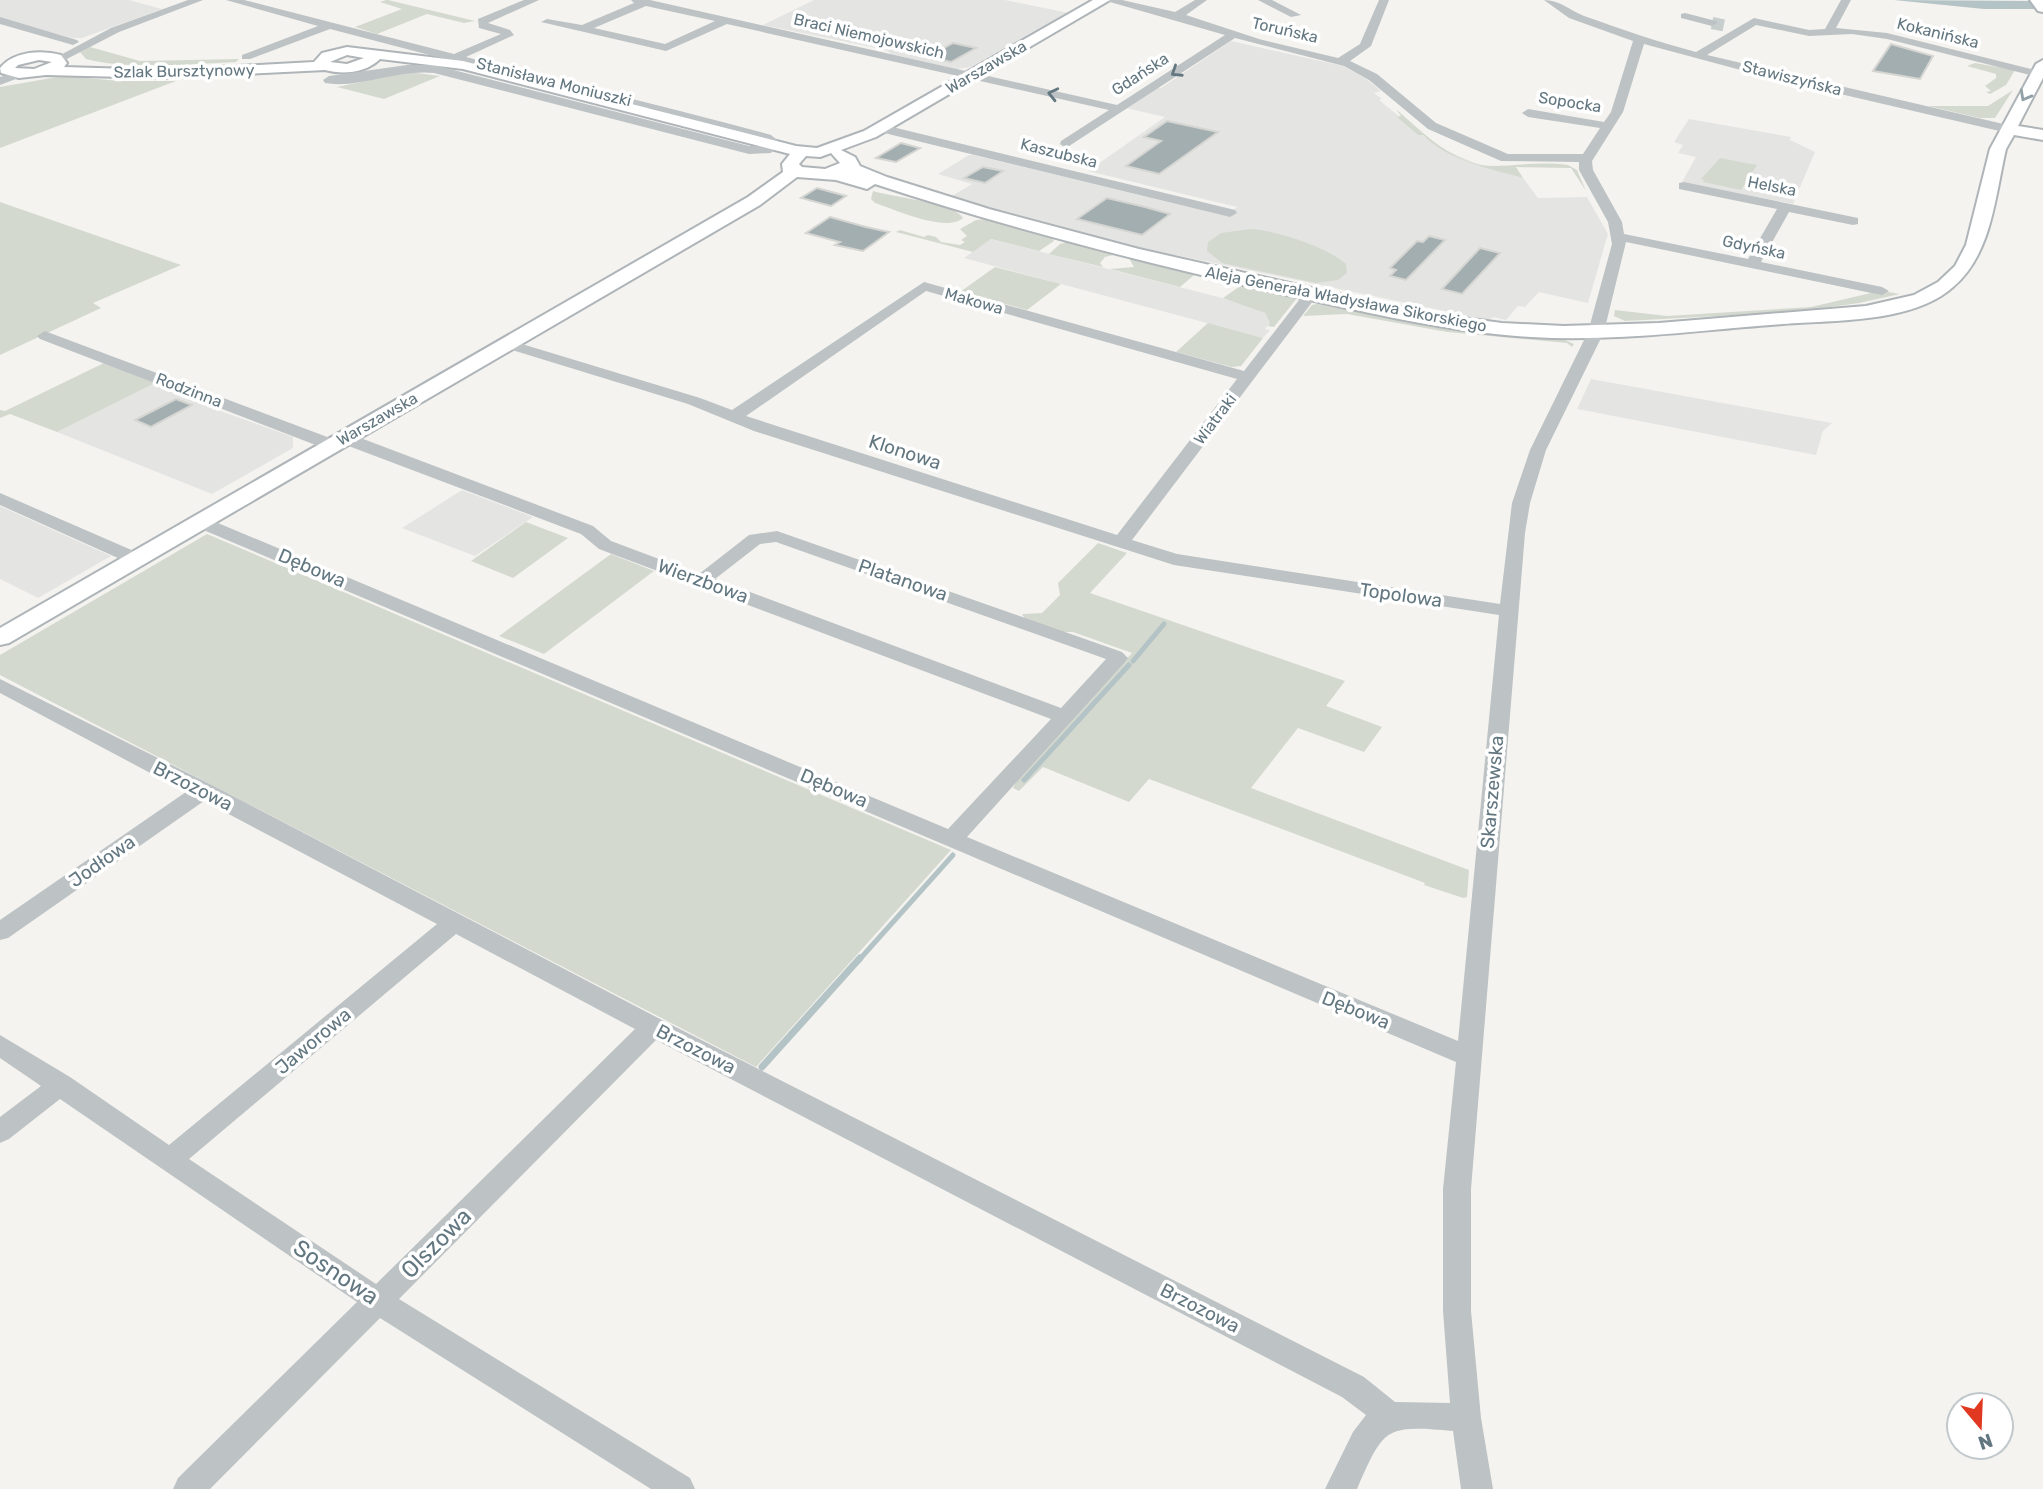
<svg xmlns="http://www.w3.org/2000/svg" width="2043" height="1489" viewBox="0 0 2043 1489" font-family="Rubik,sans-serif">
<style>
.built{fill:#e4e5e3}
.green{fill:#d4d9cf}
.water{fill:#b4c3c5}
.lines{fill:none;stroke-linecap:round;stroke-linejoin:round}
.stream-far1{stroke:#b4c3c5;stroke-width:5}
.stream{stroke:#b4c3c5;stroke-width:7}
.building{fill:#a3aeb1;stroke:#d5d5d2;stroke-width:2}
.minor-tunnel{stroke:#c8cece;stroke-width:12;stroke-dasharray:12 6;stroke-linecap:butt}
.major-casing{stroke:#aeb4b7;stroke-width:4}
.minor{fill:#bdc2c4;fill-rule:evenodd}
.major{fill:#fff;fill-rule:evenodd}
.oneway{stroke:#637781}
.oneway2{stroke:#92a0a7}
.labels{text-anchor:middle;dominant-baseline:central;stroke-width:7;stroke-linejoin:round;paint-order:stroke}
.far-street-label{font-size:16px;fill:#637781;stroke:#fff}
.street-label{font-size:19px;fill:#637781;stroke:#fff}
.near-street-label{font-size:23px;fill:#637781;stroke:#fff}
</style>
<rect width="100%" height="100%" fill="#f4f3ef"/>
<!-- built -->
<g class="built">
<path d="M0,0H129L162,9L82,38H72L0,18Z"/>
<path d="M814,0H1005L1069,13L971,67L956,69L891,54L886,50L763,25Z"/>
<path d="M1231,41L1343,66L1365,78L1381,91L1374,93L1382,99L1379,100L1436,146L1479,165L1523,178L1538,198L1587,197L1608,234L1588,303L1539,292L1525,307L1518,306L1506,320L1494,317L1488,320L1176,255L1171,258L962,202L950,197L972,184L938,174L969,155H973L1226,216L1237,207L1088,171L1165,117L1126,108L1157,87L1161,88Z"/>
<path d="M1689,119L1791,137L1790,140L1815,152L1793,204L1682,182L1696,157L1678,153L1683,145L1674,142Z"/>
<path d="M991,239L1242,303L1265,313L1270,323L1265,329L1270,330L1263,338L964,258Z"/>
<path d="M1591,379L1635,387L1832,423L1823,431L1816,455L1577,409Z"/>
<path d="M155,383L215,406L212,408L293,437V448L212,494L57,432Z"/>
<path d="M462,490L533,517L475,556L402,528Z"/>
<path d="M0,506L111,556L38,598L0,579Z"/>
</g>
<!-- green -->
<g class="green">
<path d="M386,0H388L475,21L464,23L427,14L377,34L355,27L402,9L380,2Z"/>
<path d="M90,47L140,61L239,59L236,62C193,64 126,70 86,59L80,52Z"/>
<path d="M1975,63L2015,70L2006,85L1990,94L1986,92L1991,91L1985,86L1996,78V74L1967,66Z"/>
<path d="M409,72L440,76L384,99L337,87Z"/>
<path d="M63,76L120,81H176L0,148V87Z"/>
<path d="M2013,90L1995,118H1980L1928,106H1988Z"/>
<path d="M1396,109C1421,131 1454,165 1492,166C1517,166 1542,161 1568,165L1577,170L1586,191L1571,168L1516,167L1523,178C1490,169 1447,160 1423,135H1418L1397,117L1401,116Z"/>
<path d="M1720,158L1757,165L1741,190L1703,182L1704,180L1701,179Z"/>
<path d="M873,191C892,197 955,203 963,218C946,233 896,210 875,203L871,199Z"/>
<path d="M0,202L181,265L93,303L101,308L0,355Z"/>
<path d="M988,219L1050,236L1054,241L1039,251L991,239L973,252L896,232L900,230L924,237L928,235L936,237L941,242L960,245L965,242L961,240L967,236L960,229L976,220Z"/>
<path d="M1250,229C1275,230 1327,247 1346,264L1347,273L1338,280L1316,283L1222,263L1207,251L1208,242L1221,233Z"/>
<path d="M1067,242L1072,243L1117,254L1105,257L1100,263L1103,267L1049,254L1060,244Z"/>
<path d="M1129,258L1187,271L1194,275L1180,287L1110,269L1134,267Z"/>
<path d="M995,267L1061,284L1027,310L960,292Z"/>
<path d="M1763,270L1900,294L1859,303L1793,312L1625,321L1614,316L1615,310L1667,316L1811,307L1871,293Z"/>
<path d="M1243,284L1296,296L1297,298L1274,327L1268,326L1270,323L1265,313L1223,298Z"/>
<path d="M1321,303L1491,335L1565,340L1574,344L1572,347L1567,343L1447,332L1347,314L1303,316L1312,305Z"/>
<path d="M1208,323L1263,338L1241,366L1232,367L1176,352Z"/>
<path d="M104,363L155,383L57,432L10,414L0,418V410L5,411Z"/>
<path d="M526,522L568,538L513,578L471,561Z"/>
<path d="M207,534L951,850L756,1067L0,675V655Z"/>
<path d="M1098,543L1127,553L1090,593L1345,681L1326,706L1382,727L1364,752L1298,728L1251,788L1469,870L1467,897L1463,898L1424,885L1425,883L1149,779L1129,802L1043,767L1019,791L1013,788L1017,780L1132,653L1073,632H1055L1026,621L1022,614L1042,613L1060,595L1058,583Z"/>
<path d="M611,554L654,571L544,654L499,636Z"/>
</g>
<!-- water -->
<path class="water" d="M1894,0L2043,1V9H1984Z"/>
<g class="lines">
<!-- stream-far1 -->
<g class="stream-far1">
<path d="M1133,661L1164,624"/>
<path d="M1024,780L1129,665"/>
<path d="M859,960L953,855"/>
</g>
<!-- stream -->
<path class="stream" d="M762,1067L860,958"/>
</g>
<!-- building -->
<g class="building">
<path d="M953,43L976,48L951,62L928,57Z"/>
<path d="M1891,44L1933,56L1920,79L1873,71Z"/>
<path d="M1167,121L1218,132L1159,174L1126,166L1161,141L1144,137Z"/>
<path d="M901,143L920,148L896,162L876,158Z"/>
<path d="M983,167L1003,171L985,183L964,178Z"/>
<path d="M817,188L846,196L831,206L801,198Z"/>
<path d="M1107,198L1145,207L1170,214L1142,235L1077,219Z"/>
<path d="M830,217L866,227L889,232L863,251L835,245L840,242L806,233Z"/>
<path d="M1429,236L1445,240L1406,280L1390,276L1396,270L1390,268L1417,241L1423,242Z"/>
<path d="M1480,248L1500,253L1462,294L1442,289Z"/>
<path d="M176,399L192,405L151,427L135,420Z"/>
</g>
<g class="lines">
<!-- minor-tunnel -->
<path class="minor-tunnel" d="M1712,23L1727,26"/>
<defs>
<g id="major">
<path d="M1093,0H1110L876,137L841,150L855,157L860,166L887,177L989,209L1139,249L1351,297L1441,315L1502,323L1564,326L1659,323L1866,306L1914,295L1938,282L1955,266L1966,245L1990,149L2036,64L2043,60V78L2018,126L2043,130V140L2014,135L2006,149C1995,196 1992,254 1953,287C1913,323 1834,320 1783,324C1699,330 1616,342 1531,337C1447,332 1365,312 1283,294C1145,263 1009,228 875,184L867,189L836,180L797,177L760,205L9,643L0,645V628L748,197L783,172L782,164L790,154L463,69L380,59C366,73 343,75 325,70L164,78L46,75L19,78L1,73L0,68C14,51 41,50 61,55L67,63L64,67L164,70L314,62L322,53L347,47L463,61L796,146L817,148L864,131ZM347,55L364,58L347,64L330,62ZM39,60L52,62L34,69L15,68L18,65ZM831,153L840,163L825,169L802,167L799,164L806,156L820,157Z"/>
<path d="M2030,0H2043V12L2038,11Z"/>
</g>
</defs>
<!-- major casing -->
<use href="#major" class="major-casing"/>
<!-- minor -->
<g class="minor">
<path d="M188,0H203L119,32L63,61L53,59L111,28Z"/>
<path d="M226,0H244L454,54L501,34L479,28L478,19L524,0H539L488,23L510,30L514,35L466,57C568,84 670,107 771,135L777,140V145L771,153L749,154L434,73C397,69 359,89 325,83L323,80L329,76L407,65H434L749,146H765L763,141L653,109L610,102L330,29L250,59H242V55L318,26Z"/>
<path d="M631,0H650L1117,105L1225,35L1103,0H1122L1175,12L1195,0H1207L1186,15L1259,39L1338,58L1360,44L1379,0H1389L1371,46L1350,61L1377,74L1436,123L1508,154H1583L1600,128L1528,117L1522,113L1528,109L1604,122L1611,112L1633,41L1569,18L1544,0C1560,0 1569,10 1584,16C1621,29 1658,42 1696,52L1754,18L1809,30L1825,29L1841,0H1851L1836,28L1887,33L2043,72L2042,76L2038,77L1887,39L1852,34L1809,36L1756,25L1707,55L2012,126V132L2008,133L1763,76L1644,44L1623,112L1592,161L1593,170L1622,222L1624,234L1748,259L1777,209L1679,189V183L1684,182L1858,218V224L1853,225L1789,212L1761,262L1882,287L1889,291L1882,295L1626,242L1604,332L1546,450L1530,503L1525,533L1471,1189V1311L1481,1418L1493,1489H1461L1453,1431C1385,1425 1384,1427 1357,1489H1325L1353,1432L1366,1415L1342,1397L656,1040L399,1299L690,1478L695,1489H651L380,1318L210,1489H173L178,1478L357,1302L60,1099L9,1139L0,1143V1117L41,1086L0,1058V1035L70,1077L169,1145L437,924L204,801L8,938L0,940V920L186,792L0,693V679L212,785L662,1020L1364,1377L1395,1402L1450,1403L1443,1311V1189L1456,1062L194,526L191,522L200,517L206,518L948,829L1051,719L599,549L581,534L338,442L340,445L338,449H326L40,339L37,336L45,331L50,333L338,441L336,438L338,434H350L593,526L611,541L699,574L749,535L777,531L1122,652L1128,658L1125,662L967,837L1458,1041L1499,615L1174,565L754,431L688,404L502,347L499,344L502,341H512L700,398L732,410L924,282L1244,371L1306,291H1316L1318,294L1316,297L1132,540L1177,554L1500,604L1512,503L1530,450L1588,332L1612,244L1608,222L1579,170V162L1501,161L1428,129L1369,80L1344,66L1235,38L1066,148L1060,144L1061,141L1109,110L727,24L666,51L541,22L547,19L582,25L634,3ZM646,6L715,21L665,44L594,28ZM926,291L1237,379L1117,535L746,416ZM776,542L1106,659L1061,708L715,579L760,544ZM456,934L635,1029L376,1284L189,1159Z"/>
<path d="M1258,0H1272L1301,15L1291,17Z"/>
<path d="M1685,13L1716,21L1718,23L1712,26L1681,18V14Z"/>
<path d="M0,17L77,40L79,42L73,45L0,24Z"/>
<path d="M19,71L29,74L0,85V77Z"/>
<path d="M880,124L1235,210L1237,213L1230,217L876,131V125Z"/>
<path d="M0,493L143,555L145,559L143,563H129L0,505Z"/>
</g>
<!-- major -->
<use href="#major" class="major"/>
</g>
<!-- one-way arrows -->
<defs><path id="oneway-chevron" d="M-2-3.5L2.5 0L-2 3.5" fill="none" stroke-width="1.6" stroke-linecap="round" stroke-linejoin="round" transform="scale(1.75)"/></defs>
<g class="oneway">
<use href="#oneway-chevron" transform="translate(1176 72) rotate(147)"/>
<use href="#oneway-chevron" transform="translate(1053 94) rotate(-167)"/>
</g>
<use class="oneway2" href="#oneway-chevron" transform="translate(2025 96) rotate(119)"/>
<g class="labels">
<!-- far-street labels -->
<g class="far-street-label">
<text transform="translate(1285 30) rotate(13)">Toruńska</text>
<text transform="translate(1938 33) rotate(14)">Kokanińska</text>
<text transform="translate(869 36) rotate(13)">Braci Niemojowskich</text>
<text transform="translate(986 67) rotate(-30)">Warszawska</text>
<text transform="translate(184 71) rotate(-1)">Szlak Bursztynowy</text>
<text transform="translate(1140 74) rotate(-33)">Gdańska</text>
<text transform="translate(1792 78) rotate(14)">Stawiszyńska</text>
<text transform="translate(554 82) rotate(14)">Stanisława Moniuszki</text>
<text transform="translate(1570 102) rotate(9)">Sopocka</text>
<text transform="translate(1059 153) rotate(14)">Kaszubska</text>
<text transform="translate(1772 186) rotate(11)">Helska</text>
<text transform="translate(1754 247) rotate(12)">Gdyńska</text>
<text transform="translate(1346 299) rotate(11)">Aleja Generała Władysława Sikorskiego</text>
<text transform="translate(974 301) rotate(16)">Makowa</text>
<text transform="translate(189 390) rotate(21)">Rodzinna</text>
<text transform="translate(377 419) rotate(-30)">Warszawska</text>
<text transform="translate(1215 419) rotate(-53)">Wiatraki</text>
</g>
<!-- street labels -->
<g class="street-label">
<text transform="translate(905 452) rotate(18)">Klonowa</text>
<text transform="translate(312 568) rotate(23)">Dębowa</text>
<text transform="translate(903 580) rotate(19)">Platanowa</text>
<text transform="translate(703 581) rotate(20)">Wierzbowa</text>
<text transform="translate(1401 595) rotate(8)">Topolowa</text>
<text transform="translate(193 786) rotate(27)">Brzozowa</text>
<text transform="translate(834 788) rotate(23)">Dębowa</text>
<text transform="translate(1492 792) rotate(-85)">Skarszewska</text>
<text transform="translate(102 861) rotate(-35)">Jodłowa</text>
<text transform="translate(1356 1010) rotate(22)">Dębowa</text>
<text transform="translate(313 1041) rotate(-40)">Jaworowa</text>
<text transform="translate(696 1049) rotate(27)">Brzozowa</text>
<text transform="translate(1200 1308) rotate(27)">Brzozowa</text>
</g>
<!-- near-street labels -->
<g class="near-street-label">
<text transform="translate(436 1243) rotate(-45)">Olszowa</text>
<text transform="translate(336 1272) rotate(34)">Sosnowa</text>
</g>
</g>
<!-- north arrow -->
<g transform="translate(1980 1426) rotate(161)"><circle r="33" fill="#ffffff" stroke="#c1c9cd" stroke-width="2"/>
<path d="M0-5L12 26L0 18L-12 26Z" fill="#e13822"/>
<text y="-10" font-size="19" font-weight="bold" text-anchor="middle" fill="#637781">N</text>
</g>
</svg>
